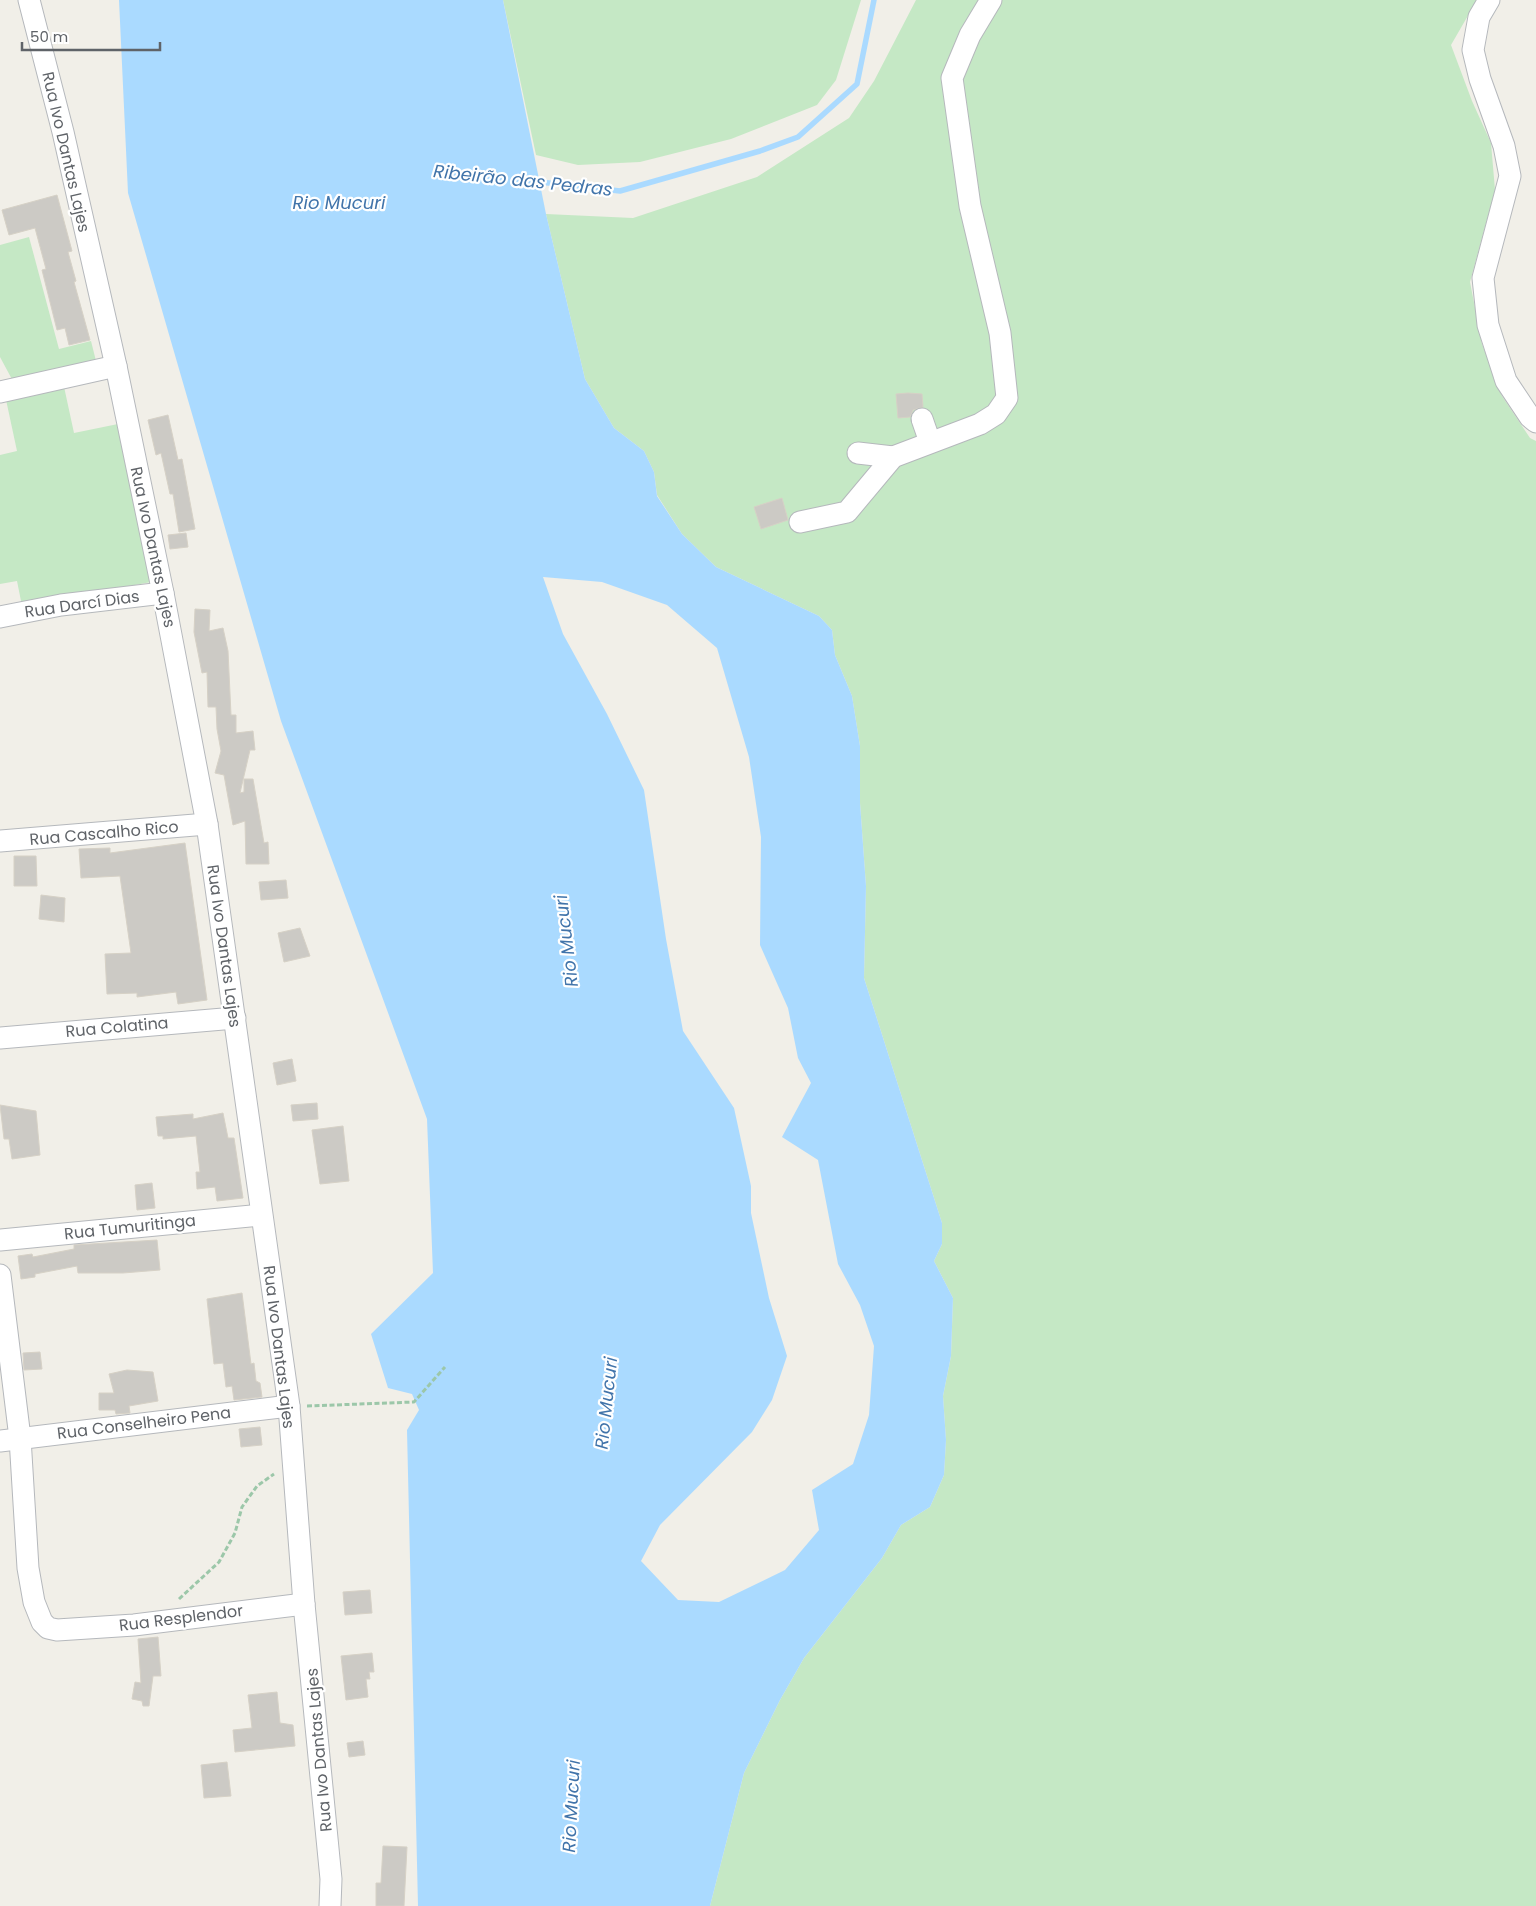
<svg xmlns="http://www.w3.org/2000/svg" width="1536" height="1906" viewBox="0 0 1536 1906" font-family="Poppins,sans-serif">
<style>
.green{fill:#c5e8c5}
.water{fill:#aadaff;fill-rule:evenodd}
.lines{fill:none;stroke-linecap:round;stroke-linejoin:round}
.stream{stroke:#aadaff;stroke-width:5.5}
.building{fill:#cccac5;stroke:#d6d1c6}
.street-casing{stroke:#b5b8bc;stroke-width:23}
.path{stroke:#9cc7a9;stroke-width:3;stroke-dasharray:5 2.5;stroke-linecap:butt}
.street{stroke:#fff;stroke-width:21}
.labels{text-anchor:middle;dominant-baseline:central;stroke-width:4.5;stroke-linejoin:round;paint-order:stroke}
.street-label{font-size:16px;fill:#5f6368;stroke:#fff}
.water-label{font-size:18px;font-style:italic;fill:#4174aa;stroke:#fff}
</style>
<rect width="100%" height="100%" fill="#f1efe8"/>
<!-- green -->
<g class="green">
<path d="M503,0H861L836,80L817,105L731,139L640,162L578,165L536,155Z"/>
<path d="M916,0H1477L1451,45L1472,101L1491,143L1495,190L1470,282L1482,344L1502,396L1530,438L1536,441V1906H710L744,1773L780,1700L804,1658L882,1558L901,1525L930,1507L944,1475L946,1440L943,1396L951,1356L953,1298L934,1261L942,1244V1223L864,978L866,886L860,803V746L852,696L835,655L832,630L819,616L716,567L682,534L657,495L654,472L644,451L614,428L585,379L546,214L633,218L757,177L849,118L874,81Z"/>
<path d="M29,237L59,349L91,341L96,361L14,383L0,357V245Z"/>
<path d="M63,382L74,433L118,424L151,582L22,606L17,581L0,584V455L17,451L5,395Z"/>
</g>
<!-- water -->
<path class="water" d="M119,0H503L546,214L585,379L614,428L644,451L654,472L657,496L682,534L716,567L819,616L832,630L835,655L852,696L860,746V803L866,886L864,978L942,1223V1244L934,1261L953,1298L951,1356L943,1396L946,1440L944,1475L930,1507L901,1525L882,1558L804,1658L780,1700L744,1773L710,1906H418L407,1430L419,1410L412,1394L388,1388L371,1334L433,1273L427,1119L281,721L128,193ZM543,577L602,582L667,605L717,648L749,757L761,837L760,945L788,1008L798,1058L811,1083L782,1137L818,1160L838,1264L860,1305L874,1346L869,1415L853,1464L812,1490L819,1530L785,1570L719,1602L678,1600L641,1561L660,1525L752,1432L772,1400L787,1356L769,1298L751,1213V1186L734,1108L683,1031L666,939L644,790L607,714L563,634Z"/>
<g class="lines">
<!-- stream -->
<path class="stream" d="M531,181L620,191L760,151L798,137L857,84L874,0"/>
</g>
<!-- building -->
<g class="building">
<path d="M57,195L72,251L68,252L76,281L74,282L90,340L69,345L65,328L57,330L42,270L46,269L35,228L9,235L2,210Z"/>
<path d="M908,393L922,394L923,407L913,410L910,417L898,418L896,394Z"/>
<path d="M168,415L178,460L182,459L195,529L179,532L173,494H170L161,453L156,455L148,420Z"/>
<path d="M782,498L788,520L761,529L754,507Z"/>
<path d="M186,533L188,547L170,549L168,535Z"/>
<path d="M195,609L210,610L209,631L223,628L228,651L231,715H236V733L253,731L255,750H250L240,793L244,792V779H253L264,843L268,842L269,864H246L245,821L233,825L224,775L215,773L221,751L217,729L216,707H208L207,672L202,673L194,632Z"/>
<path d="M185,843L207,1000L178,1004L176,992L137,997V993L107,994L105,954L131,953L120,876L81,878L79,849L110,848V853Z"/>
<path d="M14,856H36L37,886H14Z"/>
<path d="M286,880L288,898L261,900L259,882Z"/>
<path d="M41,895L65,898L64,922L39,919Z"/>
<path d="M300,928L310,956L284,962L278,933Z"/>
<path d="M292,1059L296,1081L277,1085L273,1063Z"/>
<path d="M317,1103L318,1119L293,1121L291,1105Z"/>
<path d="M0,1105L36,1111L40,1155L12,1159L9,1139H4Z"/>
<path d="M223,1113L228,1138H234L243,1198L217,1201L215,1187L197,1189L196,1172H200L196,1136L163,1139V1136H158L156,1117L193,1114V1119Z"/>
<path d="M343,1126L349,1181L320,1184L312,1130Z"/>
<path d="M152,1183L155,1208L137,1210L135,1185Z"/>
<path d="M157,1240L160,1270L123,1273H78L77,1266L35,1274V1277L21,1279L18,1256L32,1254L33,1257L74,1249V1245Z"/>
<path d="M242,1293L251,1364L254,1363L256,1381L260,1383L262,1397L234,1400L232,1386L226,1387L223,1363L214,1364L207,1299Z"/>
<path d="M40,1352L42,1369L24,1370L23,1353Z"/>
<path d="M127,1370L153,1372L158,1401L129,1406L130,1413L116,1414L115,1410H99V1393H114L109,1374Z"/>
<path d="M260,1427L262,1445L241,1447L239,1429Z"/>
<path d="M370,1590L372,1613L345,1615L343,1592Z"/>
<path d="M158,1637L161,1676H153L149,1706H143L142,1701L132,1699L135,1682L141,1683L138,1639Z"/>
<path d="M372,1653L374,1672H369L370,1679H366L368,1697L346,1700L341,1656Z"/>
<path d="M277,1692L280,1723L293,1725L295,1746L235,1752L233,1730L252,1728L248,1695Z"/>
<path d="M363,1741L365,1755L349,1757L347,1743Z"/>
<path d="M227,1762L231,1796L204,1798L201,1765Z"/>
<path d="M383,1846L407,1847L404,1906H376V1883H381Z"/>
</g>
<g class="lines">
<defs>
<g id="street">
<path d="M29,0L63,132L116,366L163,593L207,824L289,1406L304,1604L331,1879L330,1906"/>
<path d="M1489,0L1479,17L1473,50L1480,79L1504,146L1510,176L1483,278L1488,325L1506,381L1530,417L1536,422"/>
<path d="M0,392L116,366"/>
<path d="M922,419L930,442"/>
<path d="M858,453L893,457"/>
<path d="M800,522L847,512L893,457L980,424L996,414L1007,398L1000,333L970,206L952,78L970,35L991,0"/>
<path d="M0,617L61,605L163,593"/>
<path d="M0,841L207,824"/>
<path d="M0,1038L235,1018"/>
<path d="M0,1240L261,1215"/>
<path d="M0,1275L20,1438L28,1568L34,1602L42,1622L48,1628L57,1630L134,1625L304,1604"/>
<path d="M0,1441L289,1406"/>
</g>
</defs>
<!-- street casing -->
<use href="#street" class="street-casing"/>
<!-- path -->
<g class="path">
<path d="M307,1406L414,1402L445,1367"/>
<path d="M179,1599L219,1562L235,1533L242,1507L257,1486L274,1474"/>
</g>
<!-- street -->
<use href="#street" class="street"/>
</g>
<g class="labels">
<!-- street labels -->
<g class="street-label">
<text transform="translate(66 152) rotate(77)">Rua Ivo Dantas Lajes</text>
<text transform="translate(153 547) rotate(78)">Rua Ivo Dantas Lajes</text>
<text transform="translate(82 604) rotate(-8)">Rua Darcí Dias</text>
<text transform="translate(104 833) rotate(-5)">Rua Cascalho Rico</text>
<text transform="translate(224 946) rotate(82)">Rua Ivo Dantas Lajes</text>
<text transform="translate(117 1027) rotate(-5)">Rua Colatina</text>
<text transform="translate(130 1227) rotate(-6)">Rua Tumuritinga</text>
<text transform="translate(279 1347) rotate(83)">Rua Ivo Dantas Lajes</text>
<text transform="translate(144 1423) rotate(-7)">Rua Conselheiro Pena</text>
<text transform="translate(181 1618) rotate(-7)">Rua Resplendor</text>
<text transform="translate(319 1750) rotate(-95)">Rua Ivo Dantas Lajes</text>
</g>
<!-- water labels -->
<g class="water-label">
<text transform="translate(523 180) rotate(6)">Ribeirão das Pedras</text>
<text x="339" y="202">Rio Mucuri</text>
<text transform="translate(566 941) rotate(-97)">Rio Mucuri</text>
<text transform="translate(606 1403) rotate(-84)">Rio Mucuri</text>
<text transform="translate(571 1806) rotate(-87)">Rio Mucuri</text>
</g>
</g>
<!-- scale -->
<path d="M22 42v8h138v-8" fill="none" stroke="#5f6368" stroke-width="2.5"/>
<text x="30" y="42" font-size="15" fill="#5f6368" stroke="#ffffff" stroke-width="4" paint-order="stroke">50 m</text>
</svg>
